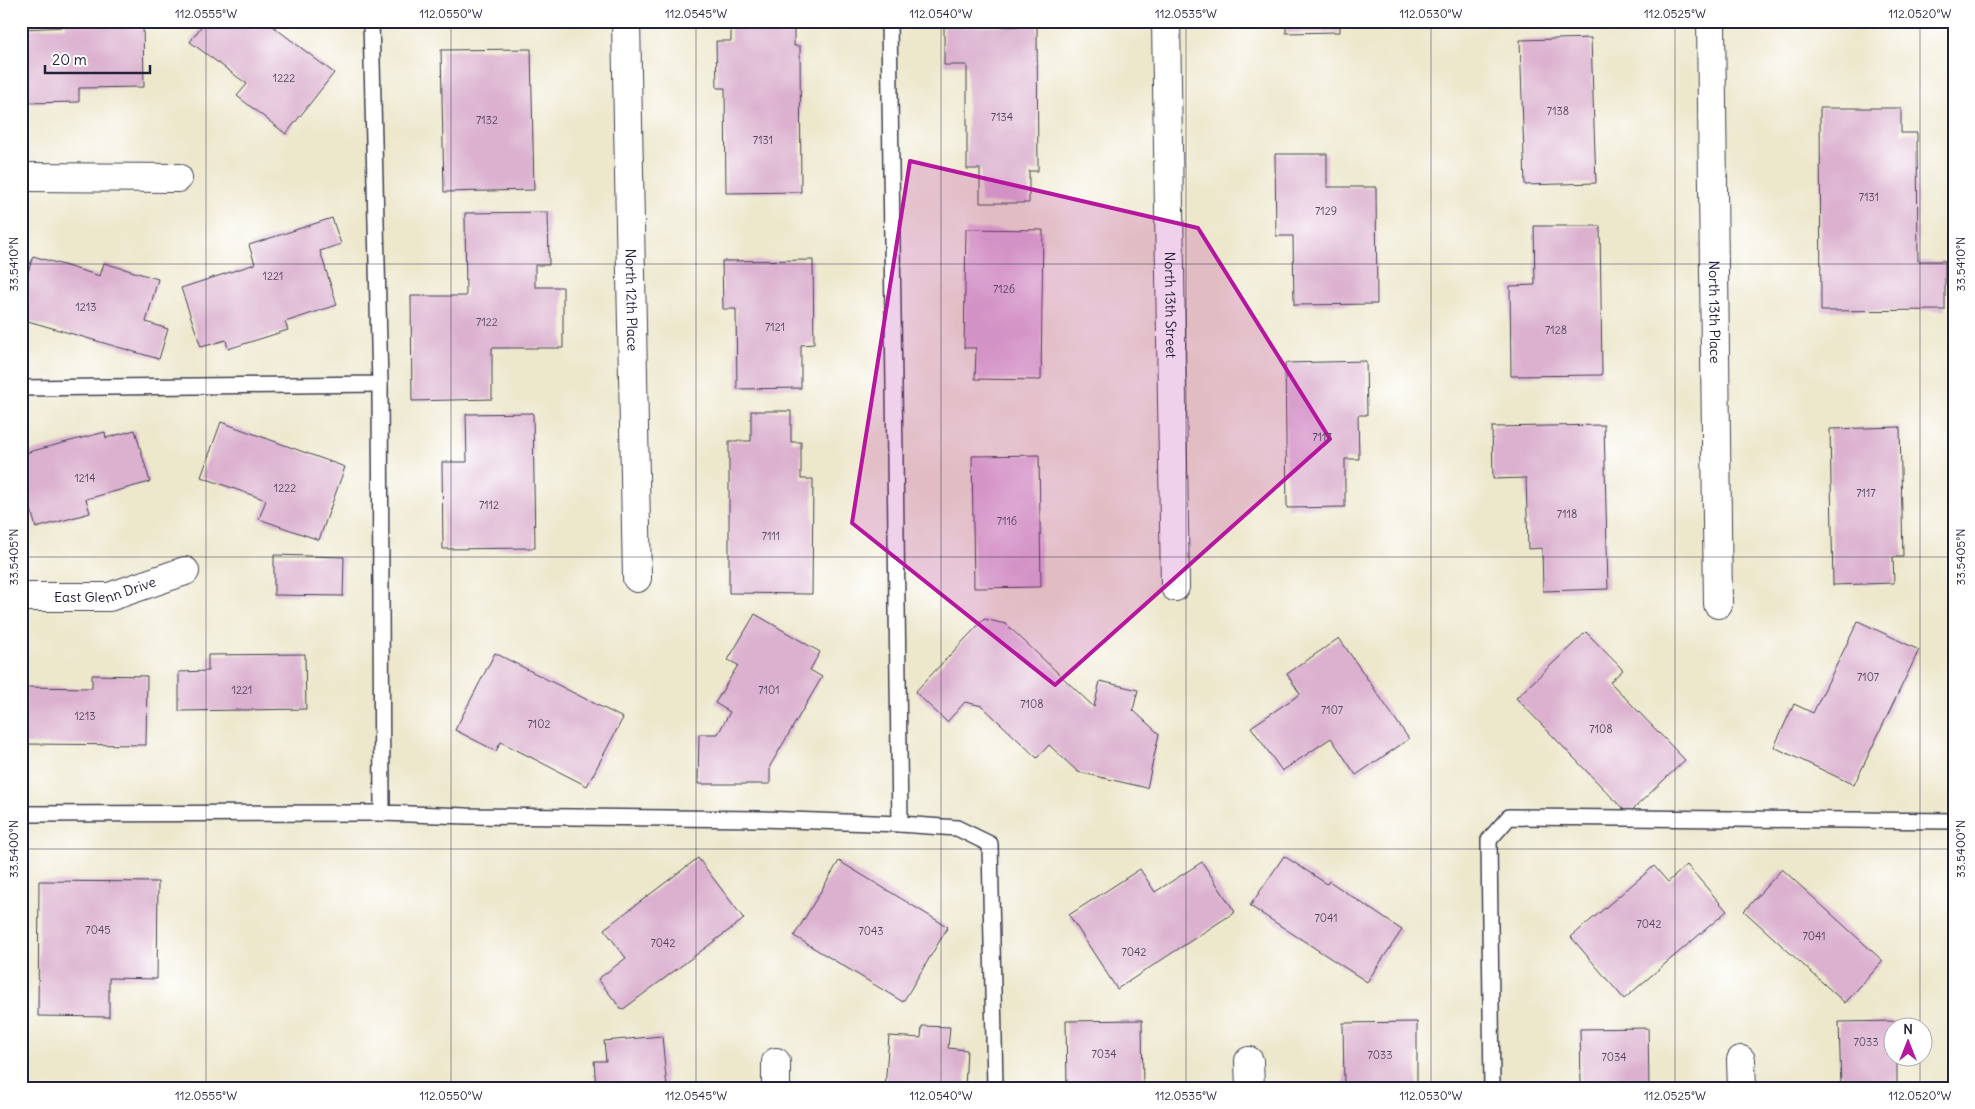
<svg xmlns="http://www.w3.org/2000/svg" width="1975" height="1109" viewBox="0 0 1975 1109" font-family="Delius,sans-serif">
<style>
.building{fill:#dbb1cf}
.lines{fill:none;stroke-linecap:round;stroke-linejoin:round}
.lane-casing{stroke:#404051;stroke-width:18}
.street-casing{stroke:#404051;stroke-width:30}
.lane{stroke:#fff;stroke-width:15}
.street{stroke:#fff;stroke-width:28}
.marked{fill:#b5179e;fill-opacity:0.2;stroke:#b5179e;stroke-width:4;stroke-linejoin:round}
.ticks{fill:none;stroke:#22223b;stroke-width:1;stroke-opacity:0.45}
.labels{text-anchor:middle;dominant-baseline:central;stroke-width:5;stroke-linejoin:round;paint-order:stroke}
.number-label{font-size:11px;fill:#504660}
.street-label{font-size:14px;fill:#22223b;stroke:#fff}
.neatline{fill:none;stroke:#22223b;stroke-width:2}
.ticks-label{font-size:12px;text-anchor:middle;fill:#22223b}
</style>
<rect width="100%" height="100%" fill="#fff"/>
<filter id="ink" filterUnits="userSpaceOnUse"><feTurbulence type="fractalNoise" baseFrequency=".02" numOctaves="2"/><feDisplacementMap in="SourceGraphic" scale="10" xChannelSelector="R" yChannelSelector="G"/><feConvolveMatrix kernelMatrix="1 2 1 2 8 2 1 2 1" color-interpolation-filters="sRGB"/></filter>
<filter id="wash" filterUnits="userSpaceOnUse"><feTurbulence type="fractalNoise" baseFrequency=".0096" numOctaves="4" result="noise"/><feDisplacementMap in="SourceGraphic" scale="20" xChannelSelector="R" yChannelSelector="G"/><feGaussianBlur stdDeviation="1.12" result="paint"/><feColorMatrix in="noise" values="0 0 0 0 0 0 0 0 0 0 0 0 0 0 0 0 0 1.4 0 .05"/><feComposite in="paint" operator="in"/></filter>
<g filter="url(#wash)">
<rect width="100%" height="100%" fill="#ede7cc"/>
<g id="blocks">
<!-- building -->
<g class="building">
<path d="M66,21H143L144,87L79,88V102L21,103V29L66,27Z"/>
<path d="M205,21H266L334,73L286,134L237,96L247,84L190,42Z"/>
<path d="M731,21H794V46H800L801,192L726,193L725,88H717L716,41H731Z"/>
<path d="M1286,21H1340V32L1286,33Z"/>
<path d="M1037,26L1038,171H1029V203H980V169H967V65H944V27Z"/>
<path d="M1591,38L1596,183L1525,185L1520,40Z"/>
<path d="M531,49L534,190L444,192L441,50Z"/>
<path d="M1820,108H1901V133H1917L1918,261H1945V310L1821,311Z"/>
<path d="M1275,154H1327V187H1376L1377,304L1294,305L1293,236H1276Z"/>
<path d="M548,212L549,265H535V287H563V348H492V399L412,401L411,296H466L465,213Z"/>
<path d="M332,218L341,244L320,251L337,305L285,322L288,330L228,349L226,340L201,347L181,288L255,264L249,245Z"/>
<path d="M1534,226H1600L1602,375L1511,376L1510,286L1535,285Z"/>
<path d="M966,229L1043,230L1041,380L975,379L976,348H964Z"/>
<path d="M33,256L100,276L104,263L158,279L146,322L168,329L159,359L21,319V295Z"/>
<path d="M813,260L814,344L801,345V388L737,389L736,309H723L722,261Z"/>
<path d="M1366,361L1367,415H1358L1359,459H1345V507L1287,508L1285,363Z"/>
<path d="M751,411H791V442H801V479H813L812,594L729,593V441H751Z"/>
<path d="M533,413L535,548L443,549L442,462H467L466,414Z"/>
<path d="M221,422L345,467L319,540L259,519L266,500L201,477Z"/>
<path d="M1604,425L1608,589L1543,591L1542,548L1528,549L1526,478L1493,479L1492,427Z"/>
<path d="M1900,427L1903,557H1893L1894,583L1833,585L1830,429Z"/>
<path d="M135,430L150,482L86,499L90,513L36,528L21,473V454L105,432L106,438Z"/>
<path d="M1039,455L1041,587L974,588L972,456Z"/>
<path d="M274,555L344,557L343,596L274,595Z"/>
<path d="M755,614L820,652L810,670L822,677L770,766V784H698L699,734H718L730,712L715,703L738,665L728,660Z"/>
<path d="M984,619L1006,624L1094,707L1100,681L1138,690L1133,710L1159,734L1147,788L1078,772L1049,745L1037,758L982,706L965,702L947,722L915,692Z"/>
<path d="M1858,621L1919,650L1854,785L1774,747L1794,704L1813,713Z"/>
<path d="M1586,632L1623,670L1610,682L1685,760L1628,814L1516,698Z"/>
<path d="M1339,638L1409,739L1356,775L1331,738L1282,771L1251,727L1300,694L1287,674Z"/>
<path d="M495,653L623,718L587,786L501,742L496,751L455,730Z"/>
<path d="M305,654L306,709L179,711V672L208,671V655Z"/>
<path d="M92,675L147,676L146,745L24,744L25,687L92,688Z"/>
<path d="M1284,856L1327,884L1329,881L1402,930L1367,982L1250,906Z"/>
<path d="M698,858L744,919L622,1010L598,979L626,958L604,929Z"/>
<path d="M839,861L948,927L903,1002L794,936Z"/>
<path d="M1202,862L1235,912L1117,989L1069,915L1140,869L1155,892Z"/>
<path d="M1687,865L1727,911L1624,999L1571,937L1654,866L1668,882Z"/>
<path d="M1782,869L1883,961L1845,1003L1744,911Z"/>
<path d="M39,881L158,882L157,979L109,978V1017L38,1016Z"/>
<path d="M1142,1020L1143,1088H1067L1066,1021Z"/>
<path d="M1896,1021V1026H1892V1056H1897V1088H1841L1839,1022Z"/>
<path d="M1417,1022V1088H1344L1343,1023Z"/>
<path d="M922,1026L950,1027L948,1048L967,1050L965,1088H885L889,1036L921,1038Z"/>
<path d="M1648,1028L1649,1088H1569V1086H1581L1580,1029Z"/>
<path d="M662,1036L667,1088H596L594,1061H606L604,1041Z"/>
</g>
</g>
</g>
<g filter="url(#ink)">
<use href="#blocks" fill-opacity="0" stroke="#404051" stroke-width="1"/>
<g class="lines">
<defs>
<g id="lane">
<path d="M889,21L900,824"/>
<path d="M380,384L382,813L467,816L762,819L900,824L957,828L990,844L995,1088"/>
<path d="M21,388L380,384L371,21"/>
<path d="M21,814L382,813"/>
<path d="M1492,1088L1489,840L1509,817L1954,821"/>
</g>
<g id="street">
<path id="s1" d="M626,21L637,578"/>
<path id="s2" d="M1166,21L1175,587"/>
<path id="s3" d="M1711,21L1718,604"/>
<path d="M21,177L178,178"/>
<path id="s4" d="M21,597H109L185,571"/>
<path d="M1741,1060L1742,1088"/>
<path d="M1249,1061L1250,1088"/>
<path d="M776,1062V1088"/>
</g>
</defs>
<!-- lane casing -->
<use href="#lane" class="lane-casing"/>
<!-- street casing -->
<use href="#street" class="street-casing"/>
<!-- lane -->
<use href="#lane" class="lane"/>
<!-- street -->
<use href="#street" class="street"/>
</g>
</g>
<!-- marked area -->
<path class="marked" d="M910,161L1198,228L1330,439L1055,685L852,523Z"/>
<!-- ticks -->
<path class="ticks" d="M206,21V1088M451,21V1088M696,21V1088M941,21V1088M1186,21V1088M1431,21V1088M1675,21V1088M1920,21V1026M21,264H1954M21,557H1954M21,849H1954M1920,1056V1088"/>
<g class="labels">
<!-- number labels -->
<g class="number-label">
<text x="284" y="78">1222</text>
<text x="1558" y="111">7138</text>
<text x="1002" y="117">7134</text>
<text x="487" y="120">7132</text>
<text x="763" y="140">7131</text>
<text x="1869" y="197">7131</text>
<text x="1326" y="211">7129</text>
<text x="273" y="276">1221</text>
<text x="1004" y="289">7126</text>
<text x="86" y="307">1213</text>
<text x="487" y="322">7122</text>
<text x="775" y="327">7121</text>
<text x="1556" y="330">7128</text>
<text x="1322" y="437">7117</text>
<text x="85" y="478">1214</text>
<text x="285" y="488">1222</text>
<text x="1866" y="493">7117</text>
<text x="489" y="505">7112</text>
<text x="1567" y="514">7118</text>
<text x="1007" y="521">7116</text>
<text x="771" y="536">7111</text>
<text x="1868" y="677">7107</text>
<text x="242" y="690">1221</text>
<text x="769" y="690">7101</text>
<text x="1032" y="704">7108</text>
<text x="1332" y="710">7107</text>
<text x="85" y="716">1213</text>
<text x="539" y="724">7102</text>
<text x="1601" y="729">7108</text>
<text x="1326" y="918">7041</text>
<text x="1649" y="924">7042</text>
<text x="98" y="930">7045</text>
<text x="871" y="931">7043</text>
<text x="1814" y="936">7041</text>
<text x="663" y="943">7042</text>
<text x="1134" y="952">7042</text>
<text x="1866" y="1042">7033</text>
<text x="1104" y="1054">7034</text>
<text x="1380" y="1055">7033</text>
<text x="1614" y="1057">7034</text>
</g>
<!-- street labels -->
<g class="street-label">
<text stroke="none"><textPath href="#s1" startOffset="279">North 12th Place</textPath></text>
<text stroke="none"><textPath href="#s2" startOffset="284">North 13th Street</textPath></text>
<text stroke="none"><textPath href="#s3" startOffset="291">North 13th Place</textPath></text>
<text stroke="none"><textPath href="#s4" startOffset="85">East Glenn Drive</textPath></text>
</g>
</g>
<!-- margin -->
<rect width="1975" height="1109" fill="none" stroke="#fff" stroke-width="55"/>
<!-- north arrow -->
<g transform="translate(1908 1042)"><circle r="24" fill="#ffffff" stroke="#a7a7b1"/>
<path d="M0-4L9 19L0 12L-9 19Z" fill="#b5179e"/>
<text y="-8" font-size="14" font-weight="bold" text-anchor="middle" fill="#22223b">N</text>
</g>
<!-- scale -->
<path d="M45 65v8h105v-8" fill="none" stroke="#22223b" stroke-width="2.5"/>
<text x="52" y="65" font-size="15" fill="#22223b" stroke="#ffffff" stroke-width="4" paint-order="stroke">20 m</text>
<rect x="28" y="28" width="1920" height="1054" class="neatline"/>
<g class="ticks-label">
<text x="206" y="18">112.0555°W</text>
<text x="451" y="18">112.0550°W</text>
<text x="696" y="18">112.0545°W</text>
<text x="941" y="18">112.0540°W</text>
<text x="1186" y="18">112.0535°W</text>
<text x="1431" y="18">112.0530°W</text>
<text x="1675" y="18">112.0525°W</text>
<text x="1920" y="18">112.0520°W</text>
<text transform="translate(14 264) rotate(-90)" y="4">33.5410°N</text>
<text transform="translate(1961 264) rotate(-90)" y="4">33.5410°N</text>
<text transform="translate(14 557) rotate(-90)" y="4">33.5405°N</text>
<text transform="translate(1961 557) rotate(-90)" y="4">33.5405°N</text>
<text transform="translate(14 849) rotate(-90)" y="4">33.5400°N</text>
<text transform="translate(1961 849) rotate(-90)" y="4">33.5400°N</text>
<text x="206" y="1100">112.0555°W</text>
<text x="451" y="1100">112.0550°W</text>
<text x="696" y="1100">112.0545°W</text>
<text x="941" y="1100">112.0540°W</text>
<text x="1186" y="1100">112.0535°W</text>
<text x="1431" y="1100">112.0530°W</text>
<text x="1675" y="1100">112.0525°W</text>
<text x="1920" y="1100">112.0520°W</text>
</g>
</svg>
